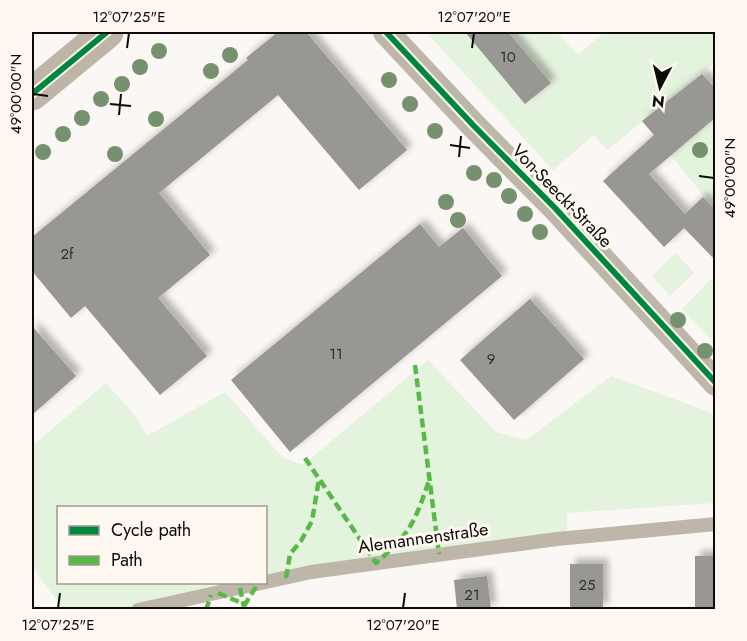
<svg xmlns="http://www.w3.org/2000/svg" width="747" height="641" viewBox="0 0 747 641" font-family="Jost,sans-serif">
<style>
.green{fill:#e4f3de;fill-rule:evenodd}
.building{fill:#999794;filter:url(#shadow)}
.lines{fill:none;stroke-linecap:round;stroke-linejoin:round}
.lane{stroke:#bfb6aa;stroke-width:14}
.street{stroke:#bfb6aa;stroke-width:26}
.secondary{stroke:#beb4a8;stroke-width:33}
.quiet{stroke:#58b947;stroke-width:4.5;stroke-dasharray:9 4.5;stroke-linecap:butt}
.cycleway-casing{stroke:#fef8f0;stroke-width:10}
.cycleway{stroke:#00873e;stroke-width:6}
.tree{fill:#76916e}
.ticks{fill:none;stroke:#0d0b08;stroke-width:2}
.labels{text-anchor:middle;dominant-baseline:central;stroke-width:6;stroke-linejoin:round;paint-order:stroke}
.number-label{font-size:15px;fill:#302e2b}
.street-label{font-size:18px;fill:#0d0b08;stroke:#fef8f0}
.neatline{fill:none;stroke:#0d0b08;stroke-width:2}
.ticks-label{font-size:15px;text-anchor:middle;fill:#0d0b08}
</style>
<defs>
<filter id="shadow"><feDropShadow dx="5.5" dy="-5.5" stdDeviation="3" flood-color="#0004"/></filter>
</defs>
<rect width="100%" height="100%" fill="#faf7f4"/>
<!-- green -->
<g class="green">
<path d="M426,32H556L578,54L605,32H715V62L685,89L713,121L715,120V210L671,155L688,140L660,107L607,150L594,135L553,170Z"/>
<path d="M676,253L694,273L670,296L652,276Z"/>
<path d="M715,275V344L682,309Z"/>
<path d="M428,360L496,432L526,440L611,376L710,412L715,418V503L567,513V538L439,554L138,609H63L32,567V446L106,383L138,419L147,436L225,392L283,458L303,465ZM58,508H266V582H58Z"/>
</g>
<!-- building -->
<g class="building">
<path d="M278,32H306L407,150L359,190L278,95L159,193L210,255L158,298L207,356L160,395L85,306L71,318L32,271V237L248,60L246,58Z"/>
<path d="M465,32H508L551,83L525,104Z"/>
<path d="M702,74L716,89V117L649,174L685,214L703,197L716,210V261L684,228L664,247L603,181L654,135L642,121Z"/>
<path d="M420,224L439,247L463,228L502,276L290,452L231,380Z"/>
<path d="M530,299L584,359L514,420L460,360Z"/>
<path d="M32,326L76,376L32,415Z"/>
<rect x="695" y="556" width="21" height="53"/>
<rect x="570" y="564" width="33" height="45"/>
<path d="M487,576L491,609H457L454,580Z"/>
</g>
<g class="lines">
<!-- lane -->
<path class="lane" d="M138,610L311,572L557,539L716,524"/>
<!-- street -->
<path class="street" d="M386,32L473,125L555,208L716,383"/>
<!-- secondary -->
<path class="secondary" d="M32,94L107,32"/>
<!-- quiet -->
<g class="quiet">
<path d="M415,365L439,554"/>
<path d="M305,458L376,563C412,532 415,521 430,478"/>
<path d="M286,578L290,554L301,541L312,521L319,479"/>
<path d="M240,588L244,607"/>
<path d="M218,593L244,604"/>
<path d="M244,606L257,585"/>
<path d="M206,610L211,595"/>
</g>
<defs>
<g id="cycleway">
<path d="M386,32L473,125L555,208L716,383"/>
<path d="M32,94L107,32"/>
</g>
</defs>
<!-- cycleway casing -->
<use href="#cycleway" class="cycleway-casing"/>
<!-- cycleway -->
<use href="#cycleway" class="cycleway"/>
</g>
<!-- trees -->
<g class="tree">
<circle cx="159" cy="51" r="8"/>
<circle cx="230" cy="55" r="8"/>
<circle cx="140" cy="67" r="8"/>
<circle cx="211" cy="71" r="8"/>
<circle cx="389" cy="80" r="8"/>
<circle cx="122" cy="84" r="8"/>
<circle cx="101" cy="99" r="8"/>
<circle cx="410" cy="104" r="8"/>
<circle cx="82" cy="118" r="8"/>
<circle cx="156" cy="119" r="8"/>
<circle cx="435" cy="131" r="8"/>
<circle cx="63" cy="134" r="8"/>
<circle cx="700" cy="150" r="8"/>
<circle cx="43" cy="152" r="8"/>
<circle cx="115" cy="154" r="8"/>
<circle cx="474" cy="173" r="8"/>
<circle cx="494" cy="180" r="8"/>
<circle cx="509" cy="196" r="8"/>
<circle cx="446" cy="202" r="8"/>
<circle cx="525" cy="214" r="8"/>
<circle cx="458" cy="220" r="8"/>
<circle cx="540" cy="232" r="8"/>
<circle cx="678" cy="320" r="8"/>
<circle cx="705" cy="351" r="8"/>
</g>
<!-- ticks -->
<path class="ticks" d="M127,48L129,33M472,48L474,33M33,94L48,96M110,104L131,106M119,115L121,94M450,145L470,148M459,157L461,136M699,176L714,178M58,608L60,593M403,608L405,593"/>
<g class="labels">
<!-- number labels -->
<g class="number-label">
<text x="508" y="57">10</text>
<text x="67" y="254">2f</text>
<text x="336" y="354">11</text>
<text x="491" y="359">9</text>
<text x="587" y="585">25</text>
<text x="472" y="595">21</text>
</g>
<!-- street labels -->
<g class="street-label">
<text transform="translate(562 196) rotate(46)">Von-Seeckt-Straße</text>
<text transform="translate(423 538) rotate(-8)">Alemannenstraße</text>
</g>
</g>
<!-- border -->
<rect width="747" height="641" fill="none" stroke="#fef8f0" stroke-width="66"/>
<!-- legend -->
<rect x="57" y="506" width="210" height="78" fill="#fef8f0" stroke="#9e9993" stroke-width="1.5"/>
<rect x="69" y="526" width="30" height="9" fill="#00873e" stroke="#9e9993" stroke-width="1.5"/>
<text x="111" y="536" font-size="18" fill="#0d0b08">Cycle path</text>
<rect x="69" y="556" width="30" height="9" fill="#58b947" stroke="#9e9993" stroke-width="1.5"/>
<text x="111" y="566" font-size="18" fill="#0d0b08">Path</text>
<!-- north arrow -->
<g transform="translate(660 87) rotate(187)" stroke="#fef8f0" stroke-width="4.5" paint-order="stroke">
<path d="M0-4.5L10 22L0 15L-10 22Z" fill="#0d0b08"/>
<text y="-9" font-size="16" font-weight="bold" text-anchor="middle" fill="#0d0b08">N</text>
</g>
<rect x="33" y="33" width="681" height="575" class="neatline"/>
<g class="ticks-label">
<text x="129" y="22">12°07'25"E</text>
<text x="474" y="22">12°07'20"E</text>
<text transform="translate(16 94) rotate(-90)" y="5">49°00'00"N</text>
<text transform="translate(730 178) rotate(-90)" y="5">49°00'00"N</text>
<text x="58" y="630">12°07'25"E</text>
<text x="403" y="630">12°07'20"E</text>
</g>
</svg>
